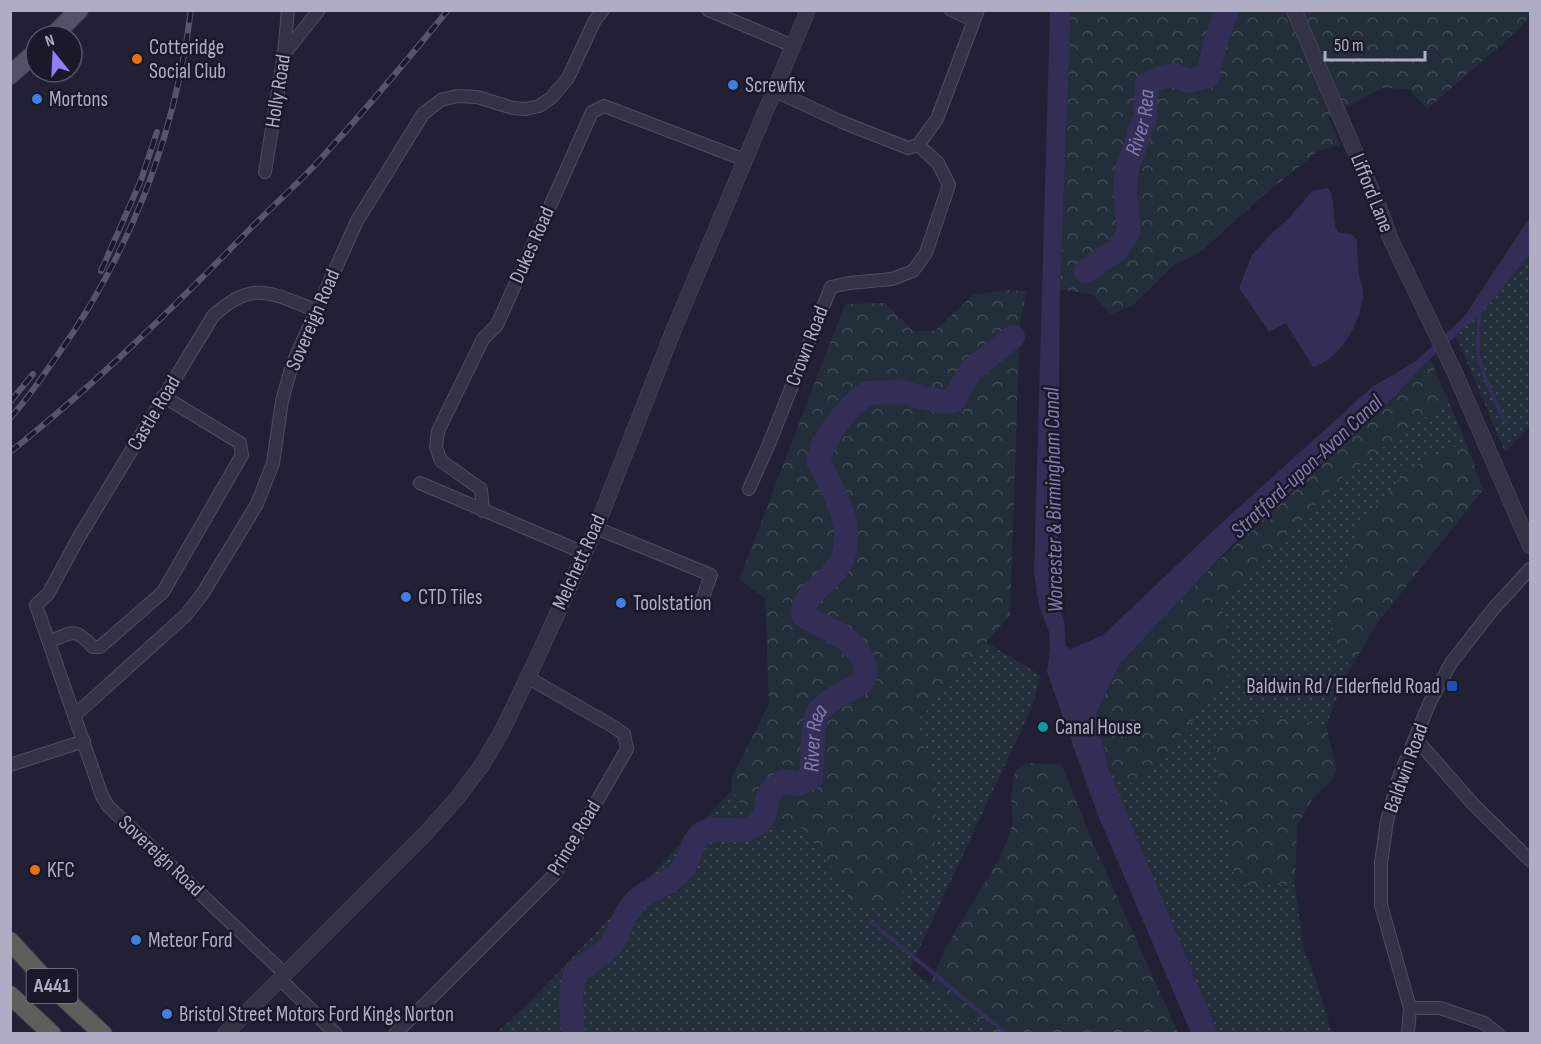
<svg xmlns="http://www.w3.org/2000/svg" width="1541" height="1044" viewBox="0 0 1541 1044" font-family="'Sofia Sans Condensed',sans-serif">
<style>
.green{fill:url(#green-dots)}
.forest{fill:url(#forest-crowns)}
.water{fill:#322e56}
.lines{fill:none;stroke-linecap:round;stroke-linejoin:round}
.stream{stroke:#322e56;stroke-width:4}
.river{stroke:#322e56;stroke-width:24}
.minor-casing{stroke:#4f4d61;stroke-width:14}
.tertiary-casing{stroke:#4f4d61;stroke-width:16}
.primary-casing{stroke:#3e3c50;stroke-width:20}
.trunk-casing{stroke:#3c3a4d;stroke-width:20}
.minor{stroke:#343346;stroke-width:12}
.tertiary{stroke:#343346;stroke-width:15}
.primary{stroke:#525166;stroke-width:18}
.trunk{stroke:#5e5e5b;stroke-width:18}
.rail-casing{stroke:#57556d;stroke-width:6}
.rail{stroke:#1a192a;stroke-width:4;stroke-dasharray:11;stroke-linecap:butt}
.food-dot{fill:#e8710a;stroke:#1a192a;stroke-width:2}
.shop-dot{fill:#3f7fe0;stroke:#1a192a;stroke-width:2}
.transit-dot{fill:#1a4fb4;stroke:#1a192a;stroke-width:2}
.culture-dot{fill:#0f9aa8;stroke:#1a192a;stroke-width:2}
.labels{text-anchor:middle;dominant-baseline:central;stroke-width:5;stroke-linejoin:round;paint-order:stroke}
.shield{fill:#1a192a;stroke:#828195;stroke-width:1.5}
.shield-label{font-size:20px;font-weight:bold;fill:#afadc3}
.poi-label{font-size:21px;fill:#afadc3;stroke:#1a192a;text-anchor:start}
.street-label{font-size:21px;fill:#afadc3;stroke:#1a192a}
.water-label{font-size:22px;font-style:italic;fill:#807db0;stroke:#1a192a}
</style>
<defs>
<pattern id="green-dots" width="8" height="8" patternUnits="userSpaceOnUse" patternTransform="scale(1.5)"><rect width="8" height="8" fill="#242e3a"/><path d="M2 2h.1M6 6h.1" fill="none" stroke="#414a55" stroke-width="1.8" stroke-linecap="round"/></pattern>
<pattern id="forest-crowns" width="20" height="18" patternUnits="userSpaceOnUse" patternTransform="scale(1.5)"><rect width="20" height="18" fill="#242e3a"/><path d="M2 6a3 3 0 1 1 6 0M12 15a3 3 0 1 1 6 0" fill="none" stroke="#414a55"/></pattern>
</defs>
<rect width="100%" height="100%" fill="#212035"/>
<!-- green -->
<g class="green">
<path d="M1530,252V426L1505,452L1456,336Z"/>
<path d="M1448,400L1466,442L1408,469L1360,524L1336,603L1330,635L1351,667L1345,676L1326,726L1264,714L1220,789L1233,828L1230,866L1242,885H1295L1304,951L1312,968L1332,1033H1218L1108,768L1135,785L1170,749L1227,677L1232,647L1220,605L1345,475Z"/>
<path d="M931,609L1040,675L1033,705L910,968L988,1033L495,1034L526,1006L759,762Z"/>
</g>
<!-- forest -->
<g class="forest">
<path d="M1071,11H1530V16L1518,30L1427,109L1409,89L1382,88L1328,117L1340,145L1318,151L1265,194L1199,253L1174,265L1133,305L1111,314L1093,295L1060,289Z"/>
<path d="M1005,290L1027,291L1020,322L1010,615L916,722L936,784L935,849L893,905L856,909L824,856L802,828L754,827L732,790L731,779L769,704L765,598L739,580L845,304L885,303L913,331H935L973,295Z"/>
<path d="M1430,359L1448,400L1345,475L1220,605L1232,647L1227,677L1170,749L1135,785L1108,767L1096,714L1119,665L1212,567L1388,403Z"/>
<path d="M1466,442L1483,490L1379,621L1351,667L1330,635L1336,603L1360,524L1408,469Z"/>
<path d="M1264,714L1326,726L1337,769L1332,781L1314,797L1297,826L1295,885H1242L1230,865L1233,828L1220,789L1214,739Z"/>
<path d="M1029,763L1062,765L1090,836L1178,1033H988L930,985L945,949L1000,857L1013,824L1011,796L1015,771Z"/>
</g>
<!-- water -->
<g class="water">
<path d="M1050,11H1071L1060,289L1057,579L1059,603L1064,621L1066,646L1071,649L1103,635L1216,528L1372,387L1416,361L1464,317L1522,229L1530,219V253L1483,312L1430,359L1388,403L1231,546L1119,665L1096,714L1108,768L1218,1033H1191L1097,813L1047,672L1050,650L1049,632L1039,606L1034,573Z"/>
<path d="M1328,188C1338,202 1330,218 1338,232L1351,234L1357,240C1358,251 1357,263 1359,274C1360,282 1364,288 1363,297C1360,324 1340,359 1313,367L1286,323L1269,332L1239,288L1252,255L1270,235L1288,219L1312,191Z"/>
</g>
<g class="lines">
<!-- stream -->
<g class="stream">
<path d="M1478,312C1482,325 1475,343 1479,358C1484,379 1495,400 1504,420"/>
<path d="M871,922L1007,1034"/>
</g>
<!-- river -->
<g class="river">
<path id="s1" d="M1086,271L1118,249L1129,231L1125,191L1127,169L1145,117L1147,84L1161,78L1175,75L1188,81L1208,76L1215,43L1227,10"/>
<path id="s2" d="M573,1034L571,993L575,973C584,965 605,954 611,945C621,929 625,910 639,898C653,887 669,885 681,871C691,859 690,844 700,835C716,822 740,838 756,825C772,812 762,800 773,789C776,786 781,784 784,781L798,784L811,778C813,763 811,724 818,713C827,699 846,693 859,684C875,672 859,650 848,641C835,630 817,625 803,615C804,594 820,588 832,574C863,542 836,493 818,461C825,435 845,409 867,393L900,392L942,402L953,401L971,370L1013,337"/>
</g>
<defs>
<g id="minor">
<path d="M708,10L793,46"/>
<path d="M951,10L973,20"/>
<path d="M284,54L319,10"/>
<path d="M775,91L842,122L908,148L918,145"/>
<path d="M265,172L284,54L288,10"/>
<path d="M420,483L584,553"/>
<path d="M749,489L769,444L831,287L849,283L892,279L913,271L926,253L949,185L938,163L918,145L937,119L978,10"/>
<path d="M483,511L481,489L441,461L436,447L438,431L483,339L497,325L592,112L604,106L745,160"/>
<path d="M596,528L711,575L701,603"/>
<path d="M49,642C72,632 75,627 93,647H100L163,592L242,455L240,443L163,396"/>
<path d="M75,715L186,615L203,593L257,504L273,463L282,401L292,365L357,221L423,114L441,100L457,96L477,97L513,108L526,109L539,106L551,98L568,78L595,20L603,10"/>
<path d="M1416,739L1473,804L1530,860"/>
<path d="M10,765L84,741"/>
<path d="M285,974L108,806L102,796L36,605L48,594L79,537L213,316C253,279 270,293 315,310"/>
<path d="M280,979L336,1034"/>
<path d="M1410,1008H1440L1484,1023L1498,1034"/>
<path d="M395,1034L555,874L627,749L624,734L614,727L527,677"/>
<path d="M1408,1034L1410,1008L1381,905V863L1387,821L1399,777L1430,702L1451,663L1494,608L1530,569"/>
</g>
<g id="tertiary">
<path d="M1294,10L1379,207L1391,240L1455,373L1530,546"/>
<path d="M225,1034L427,832L458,797L482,765L502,731L537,658L596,528L672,334L808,10"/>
</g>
<g id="primary">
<path d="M53,36L79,10"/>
<path d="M10,75L36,52"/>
</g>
<g id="trunk">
<path d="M10,941L53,988L103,1034"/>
<path d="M10,995L52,1034"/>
</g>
</defs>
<!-- minor casing -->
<use href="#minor" class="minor-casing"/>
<!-- tertiary casing -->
<use href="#tertiary" class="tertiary-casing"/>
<!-- primary casing -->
<use href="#primary" class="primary-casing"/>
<!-- trunk casing -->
<use href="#trunk" class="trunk-casing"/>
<!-- minor -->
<use href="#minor" class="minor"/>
<!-- tertiary -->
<use href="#tertiary" class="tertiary"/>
<!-- primary -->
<use href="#primary" class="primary"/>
<!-- trunk -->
<use href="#trunk" class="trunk"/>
<defs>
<g id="rail">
<path d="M101,271L141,180L157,132"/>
<path d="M10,402L33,374"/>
<path d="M10,418C28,399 42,377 57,356C130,253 175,136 191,10"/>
<path d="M10,452C96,384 174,307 250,229C271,208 294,187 315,165C361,115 405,63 448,10"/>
</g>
</defs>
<!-- rail casing -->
<use href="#rail" class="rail-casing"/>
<!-- rail -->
<use href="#rail" class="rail"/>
</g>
<!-- markers -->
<g class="food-dot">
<circle cx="137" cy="59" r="6"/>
<circle cx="35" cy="870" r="6"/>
</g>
<g class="shop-dot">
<circle cx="733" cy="85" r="6"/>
<circle cx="37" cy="99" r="6"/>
<circle cx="406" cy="597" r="6"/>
<circle cx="621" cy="603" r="6"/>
<circle cx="136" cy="940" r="6"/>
<circle cx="167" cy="1014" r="6"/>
</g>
<rect class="transit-dot" x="1446" y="680" width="12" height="12" rx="3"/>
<circle class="culture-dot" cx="1043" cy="727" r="6"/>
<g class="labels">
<!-- shield labels -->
<rect class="shield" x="26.5" y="969" width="51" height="34" rx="4.5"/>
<g class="shield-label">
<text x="52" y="986">A441</text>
</g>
<!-- poi labels -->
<g class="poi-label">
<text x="149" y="47">Cotteridge<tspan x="149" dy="24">Social Club</tspan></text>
<text x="745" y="85">Screwfix</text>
<text x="49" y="99">Mortons</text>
<text x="418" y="597">CTD Tiles</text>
<text x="633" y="603">Toolstation</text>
<text x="1440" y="686" text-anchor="end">Baldwin Rd / Elderfield Road</text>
<text x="1055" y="727">Canal House</text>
<text x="47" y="870">KFC</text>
<text x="148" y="940">Meteor Ford</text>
<text x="179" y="1014">Bristol Street Motors Ford Kings Norton</text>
</g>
<!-- street labels -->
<g class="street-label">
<text transform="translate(278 91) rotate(-81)">Holly Road</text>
<text transform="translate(1372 193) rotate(68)">Lifford Lane</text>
<text transform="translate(532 245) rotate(-66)">Dukes Road</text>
<text transform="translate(313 320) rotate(-67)">Sovereign Road</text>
<text transform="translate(807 346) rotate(-69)">Crown Road</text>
<text transform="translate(154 413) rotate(-59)">Castle Road</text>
<text transform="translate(579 562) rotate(-66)">Melchett Road</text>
<text transform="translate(1406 768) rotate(-70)">Baldwin Road</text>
<text transform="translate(574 838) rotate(-59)">Prince Road</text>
<text transform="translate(161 856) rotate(43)">Sovereign Road</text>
</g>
<!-- water labels -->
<g class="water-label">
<text stroke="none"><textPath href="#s1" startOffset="171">River Rea</textPath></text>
<text transform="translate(1307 467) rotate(-43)">Stratford-upon-Avon Canal</text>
<text transform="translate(1054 500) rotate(-91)">Worcester &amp; Birmingham Canal</text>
<text stroke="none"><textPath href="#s2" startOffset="435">River Rea</textPath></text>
</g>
</g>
<!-- border -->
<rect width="1541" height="1044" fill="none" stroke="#afadc3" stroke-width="24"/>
<!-- north arrow -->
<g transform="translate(54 54) rotate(342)"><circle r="28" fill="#1a192a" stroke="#565467" stroke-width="1.5"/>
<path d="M0-4.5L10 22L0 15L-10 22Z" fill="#8d7ff5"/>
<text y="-9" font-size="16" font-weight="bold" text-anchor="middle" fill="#afadc3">N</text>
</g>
<!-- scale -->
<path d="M1325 51v9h100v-9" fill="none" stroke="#afadc3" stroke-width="3"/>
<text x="1334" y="51" font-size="18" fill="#afadc3" stroke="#1a192a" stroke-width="4.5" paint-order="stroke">50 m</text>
</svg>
